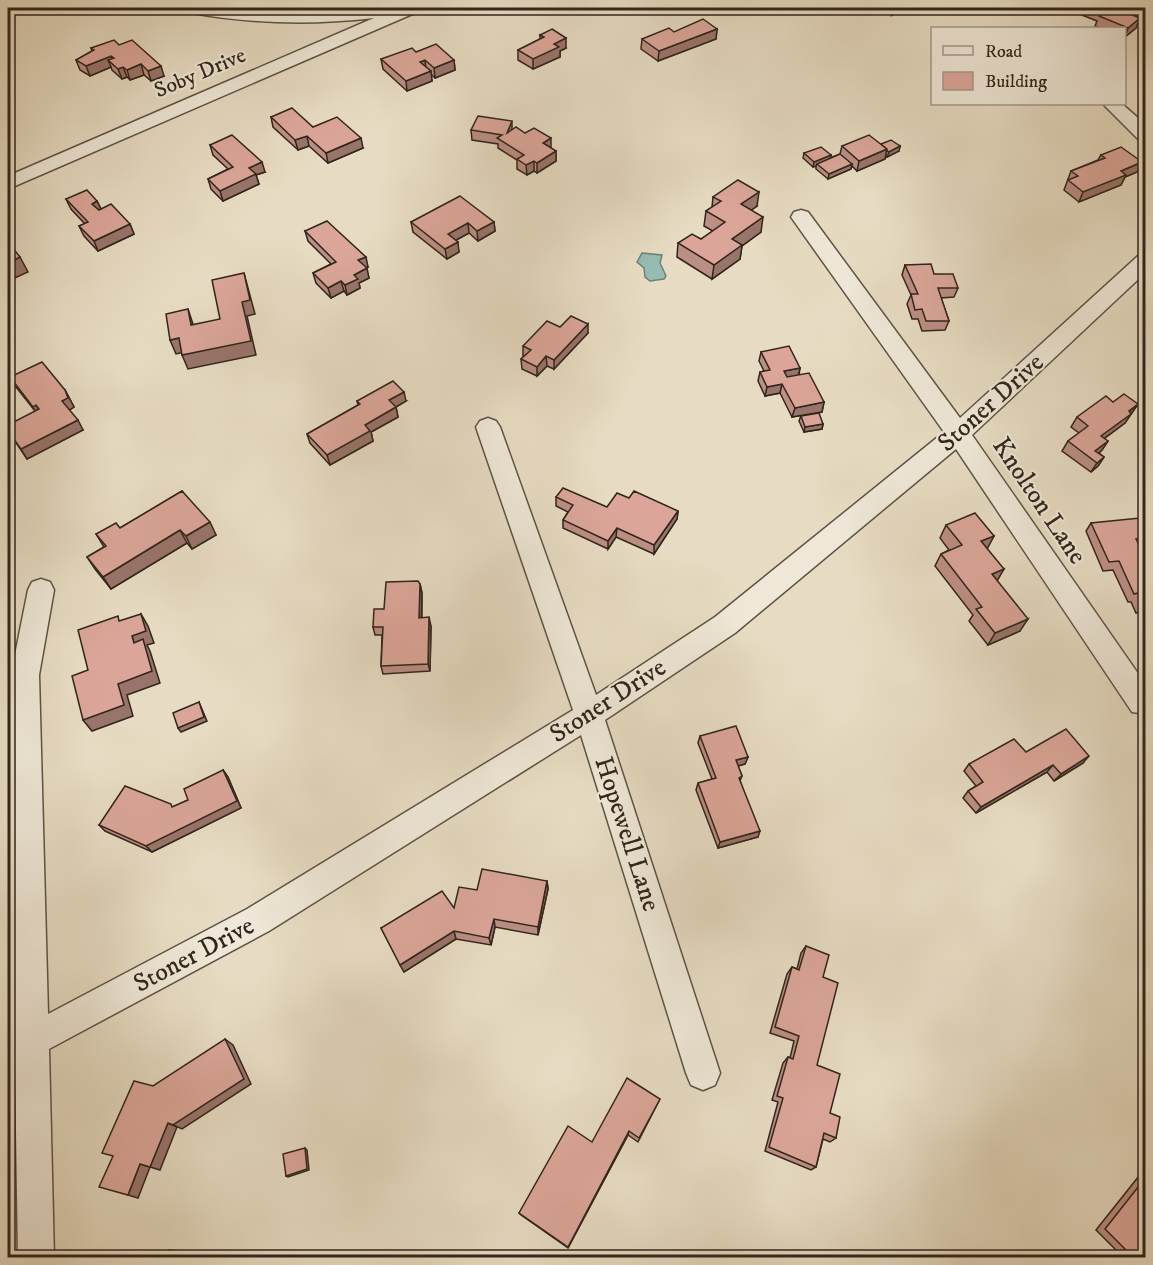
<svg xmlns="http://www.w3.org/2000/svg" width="1153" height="1265" viewBox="0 0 1153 1265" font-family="'IM FELL DW Pica',serif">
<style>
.water{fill:#97bcb4;stroke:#6e8077;stroke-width:1.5}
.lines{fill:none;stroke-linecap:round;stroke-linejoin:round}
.street-casing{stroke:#5e5346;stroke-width:3}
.street{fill:#efe8d8;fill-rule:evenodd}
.wall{fill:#bc8f84;stroke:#30251c;stroke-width:1.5}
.shaded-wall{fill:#99746b;stroke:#30251c;stroke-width:1.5}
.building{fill:#dba699;stroke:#30251c;stroke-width:1.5}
.labels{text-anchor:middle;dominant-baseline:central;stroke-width:4.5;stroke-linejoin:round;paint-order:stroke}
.far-street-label{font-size:22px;fill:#30251c;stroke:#efe8d8}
.street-label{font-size:26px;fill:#30251c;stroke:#efe8d8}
</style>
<rect width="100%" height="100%" fill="#e7dcc3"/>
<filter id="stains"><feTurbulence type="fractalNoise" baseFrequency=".00333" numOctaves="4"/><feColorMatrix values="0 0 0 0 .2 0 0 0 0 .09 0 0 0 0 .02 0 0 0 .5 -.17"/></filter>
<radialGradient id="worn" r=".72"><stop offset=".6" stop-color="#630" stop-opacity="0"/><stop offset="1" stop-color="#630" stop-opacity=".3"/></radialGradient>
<!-- water -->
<path class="water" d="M642,253L662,255L660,263L666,276L664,279L650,281L645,277L644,268L637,262Z"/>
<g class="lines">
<defs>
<g id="street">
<path d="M183,8L309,13L374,8H385L388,12L398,8H420L417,12L8,189V176L374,18C313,25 253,24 192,13Z"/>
<path d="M1103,104H1122L1146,125V142L1139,140Z"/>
<path d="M801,210L808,212L960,418L1139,255L1146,253V272L972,435L1146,685V714L1132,712L956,449L735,633L605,720L720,1073L715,1085L703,1090L691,1085L686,1073L581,735L269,931L49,1049L54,1258H18L15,1067L8,1070V1035L15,1031L11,675L28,590L32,582L41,579L50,582L54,590L39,675L48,1014L247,909L573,710L476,427L480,421L488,418L496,421L500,427L596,695L715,617L944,432L791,217L794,212Z"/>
</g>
</defs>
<!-- street casing -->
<use href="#street" class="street-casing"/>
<!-- street -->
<use href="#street" class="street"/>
</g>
<!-- wall -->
<g class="wall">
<path d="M722,8H753L752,10L724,12Z"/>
<path d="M757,8H786L785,9L758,11Z"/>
<path d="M871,8H900L892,15Z"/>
<path d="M1079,8H1136L1139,9L1136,16V28L1125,37V28H1101L1095,26L1097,21L1077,13Z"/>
<path d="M717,29L716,39L658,61L641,49L642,39L674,32Z"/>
<path d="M540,35L566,48L560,51V57L533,69L518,60V50L540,39Z"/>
<path d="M119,45L164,76L151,81L144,75L130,80L127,77L122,79L112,70L111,67L90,76L80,70L76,60L92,51L91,48Z"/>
<path d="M416,52L454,60L455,70L435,78L431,74L432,81L407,91L383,69L381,59Z"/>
<path d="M271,117L313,127L363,148L328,163L309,146L298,150L273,127Z"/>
<path d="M471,130H512L556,151V161L537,173L534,171L527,175L517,169V160L498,148V144L472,140Z"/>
<path d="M881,144L900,146L899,151L887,157L886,156L885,159L857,171L852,166L851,169L828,179L816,169V166L813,167L803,158L804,153L831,155L830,158L840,154L842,146Z"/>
<path d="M210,145L265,172L256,175L259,184L223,201L211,189L208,179L228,169L213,155Z"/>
<path d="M1101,155L1137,172L1125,177L1121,185L1079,202L1064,190L1071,171L1098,160Z"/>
<path d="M713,197L757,206L751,210L761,232L742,246L740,259L712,279L677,257L678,243L701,239L713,231L704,226L706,211L712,207Z"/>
<path d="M66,199L97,201L101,209L130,224L134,234L98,251L84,236L79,226L85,224L71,209Z"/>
<path d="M411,222H494L495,231L478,241L469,233L456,240L459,252L447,259L413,232Z"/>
<path d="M305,231L368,267L366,268L369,278L359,283L360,288L347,295L344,291L331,298L316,283L313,273L331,264L308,241Z"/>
<path d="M905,265L934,274L958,288L954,297L941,298L949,321L945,330L922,331L918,319H912L907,304L911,295L902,275Z"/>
<path d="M560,327L588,333L554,369L547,366L537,376L522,369L521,359L524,356H523V346Z"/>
<path d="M761,352L800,368L799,375L824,402L822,412L792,417L780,393L765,396L758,381L760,372L764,371L759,361Z"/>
<path d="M10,377L65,390L74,407L69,410L83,430L27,459L8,431L35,411L16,387Z"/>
<path d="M357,401H406L396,407L398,417L371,432L373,441L330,465L310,443L307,434L358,405Z"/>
<path d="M1113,402L1138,404L1125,423L1104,439L1108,441L1102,450L1099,453L1104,457L1098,466L1091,472L1062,451L1068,441L1079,433L1071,427L1077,417Z"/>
<path d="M801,416L823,424L822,429L804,432L799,421Z"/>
<path d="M182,491L216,535L192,549L187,543L111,589L95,569L87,557L104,547L96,534L120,528Z"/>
<path d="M556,497L607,507L629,498L678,511L677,519L654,554L616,537L608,549L563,528V520L568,512L556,506Z"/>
<path d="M1091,523L1146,529V544L1143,547H1140L1146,559V624L1140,612L1136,613L1131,602H1128L1113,570L1103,571L1086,531Z"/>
<path d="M946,525L994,536L987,548L997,580L1020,631L988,645L969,621L973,615L935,566L941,554L949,550L940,538Z"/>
<path d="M420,584L422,593V618L431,626L430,671L383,674L381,666L382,635H375L373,627L384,609Z"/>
<path d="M700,736L748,757L745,764L738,766L742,776L740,781L758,837L718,848L696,790L698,783L712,779L698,743Z"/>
<path d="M1026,752L1083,763L1054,781L1047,772L976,813L963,798L968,791L976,786L964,771L969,764Z"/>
<path d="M223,770L228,777L241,808L152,852L105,831L99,825L173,807L188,800Z"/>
<path d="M547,881L548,889L538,935L495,927L491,945L456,939L404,972L381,928L454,908L477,890Z"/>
<path d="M806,946L823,977L817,1065L830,1113L836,1138L830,1142L823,1139L816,1167L811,1170L765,1151L778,1102L772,1100L783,1063L788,1057L790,1058L794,1041L770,1033L787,974L792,967L797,969L801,953Z"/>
<path d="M660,1099L638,1142L628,1135L568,1248L521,1215L519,1213Z"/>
<path d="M1146,1170V1254L1143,1251L1138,1257H1123L1096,1230L1143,1171Z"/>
</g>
<!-- shaded-wall -->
<g class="shaded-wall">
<path d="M894,8H900L892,15Z"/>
<path d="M1139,9L1135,19L1132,15Z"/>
<path d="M1140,18L1136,28L1125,37L1128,28Z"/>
<path d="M717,29L716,39L658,61L659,51Z"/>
<path d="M566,38V48L560,51V57L533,69V59L554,44Z"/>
<path d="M111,56L115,66L108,60L111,67L90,76L86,66Z"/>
<path d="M425,60L426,70L420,62Z"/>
<path d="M454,60L455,70L435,78L434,68Z"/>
<path d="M141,64L144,75L130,80L127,70Z"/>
<path d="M161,66L164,76L151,81L148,71Z"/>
<path d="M123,67L127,77L122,79L118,69Z"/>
<path d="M431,71L432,81L407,91L406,81Z"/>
<path d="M512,121V131L507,133Z"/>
<path d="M307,136L309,146L298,150L295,140Z"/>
<path d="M361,138L363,148L328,163L326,153Z"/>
<path d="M551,138V148L543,143Z"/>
<path d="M900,146L899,151L887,157L889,152Z"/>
<path d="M887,149L885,159L857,171L859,161Z"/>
<path d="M556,151V161L537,173V163Z"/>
<path d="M831,155L830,160L817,164L816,166L813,167L814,162Z"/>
<path d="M534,161V171L527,175L526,165Z"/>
<path d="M262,162L265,172L256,175L259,184L223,201L220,191L249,168Z"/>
<path d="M1142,162L1137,172L1125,177L1121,185L1079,202L1083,192L1121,171Z"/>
<path d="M852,164L851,169L828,179L829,174Z"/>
<path d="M759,192L757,206L739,219L741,204Z"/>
<path d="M97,201L102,211L97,214L92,204Z"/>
<path d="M763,217L761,232L742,246L740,259L712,279L714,265L732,239Z"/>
<path d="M494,222L495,231L478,241L477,231Z"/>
<path d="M468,223L469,233L449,244L448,234Z"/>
<path d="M130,224L134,234L98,251L94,241Z"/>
<path d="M458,242L459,252L447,259L445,249Z"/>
<path d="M20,257L28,272L8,281V263Z"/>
<path d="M366,257L368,267L360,270L358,260Z"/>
<path d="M367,268L369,278L359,283L360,288L347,295L345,285L354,275Z"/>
<path d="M244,273L248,288L255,314L247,316L256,355L188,369L182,355L242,302Z"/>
<path d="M341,281L344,291L331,298L328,288Z"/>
<path d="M188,309L193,324L196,339L191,325Z"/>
<path d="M588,324V333L554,369V360Z"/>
<path d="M179,338L185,352L176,354L170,340Z"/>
<path d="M546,356L547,366L537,376V367Z"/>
<path d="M800,368L798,377L782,381L784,371Z"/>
<path d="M782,384L780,393L765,396L767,387Z"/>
<path d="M65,390L74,407L68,411L62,401Z"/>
<path d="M404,392L406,401L391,410L389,400Z"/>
<path d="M824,402L822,412L792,417L795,408Z"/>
<path d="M1138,404L1125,423L1095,445L1101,436Z"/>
<path d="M36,405L42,415L38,416L33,407Z"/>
<path d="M396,407L398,417L371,432L373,441L330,465L327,455L365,425Z"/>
<path d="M78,420L83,430L27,459L21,449Z"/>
<path d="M823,424L822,429L804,432L805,427Z"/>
<path d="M1108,441L1102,450L1091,459L1095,451Z"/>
<path d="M1104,457L1098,466L1091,472L1097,463Z"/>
<path d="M678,511L677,519L654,554V545Z"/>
<path d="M210,522L216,535L192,549L186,536Z"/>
<path d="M617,528L616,537L608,549V541Z"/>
<path d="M180,530L187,543L111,589L103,577Z"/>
<path d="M994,536L987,549L981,541Z"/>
<path d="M1004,569L997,581L992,574Z"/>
<path d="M420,584L422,593L421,626L419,618Z"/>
<path d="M141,614L148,626L154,643L147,645L150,651L160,683L127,695L133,716L92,731L83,720L118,684L134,643L132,636Z"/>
<path d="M429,617L431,626L430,671L428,664Z"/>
<path d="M1028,619L1020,631L988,645L995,633Z"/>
<path d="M199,702L207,721L181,732L178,728Z"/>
<path d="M1089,756L1083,763L1054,781L1061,774Z"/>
<path d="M748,757L745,764L734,767L736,760Z"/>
<path d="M1053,765L1047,772L976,813L981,807Z"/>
<path d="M223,770L228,777L241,808L152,852L146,846Z"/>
<path d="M760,831L758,837L718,848L720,842Z"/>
<path d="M547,881L548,889L538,935V927Z"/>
<path d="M494,919L495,927L491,945L489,938Z"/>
<path d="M454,931L456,939L404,972L400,965Z"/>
<path d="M225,1039L233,1045L251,1084L182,1129L173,1125Z"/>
<path d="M168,1123L177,1127L160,1170L150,1167Z"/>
<path d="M629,1131L628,1135L568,1248V1247Z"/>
<path d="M305,1148L307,1150L309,1170L288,1177L286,1176Z"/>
<path d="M140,1164L150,1167L138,1198L128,1195Z"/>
<path d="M170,1250L180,1251L181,1257H171Z"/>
</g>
<!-- building -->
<g class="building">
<path d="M1093,8H1136L1139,9L1132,15L1140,18L1128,28L1099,16L1104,12Z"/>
<path d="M703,19L717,29L659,51L642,39L669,28L674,32Z"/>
<path d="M552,29L566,38L554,44L559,47L533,59L518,50L544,37L540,35Z"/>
<path d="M114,40L119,45L132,40L161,66L148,71L141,64L127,70L123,67L118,69L108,60L114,58L111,56L86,66L76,60L94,50L91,48Z"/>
<path d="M436,44L454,60L434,68L425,60L420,62L431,71L406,81L381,59L412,48L416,52Z"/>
<path d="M292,108L313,127L337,117L361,138L326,153L307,136L295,140L271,117Z"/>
<path d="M478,116L512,121L507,133L516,127L525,133L534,128L551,138L543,143L556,151L537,163L534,161L526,165L517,159L524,155L497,138L502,135L471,130Z"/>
<path d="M232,135L262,162L249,168L256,174L220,191L208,179L233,167L210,145Z"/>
<path d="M869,135L887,149L859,161L842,146Z"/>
<path d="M891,140L900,146L889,152L887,151V149L881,144Z"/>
<path d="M821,147L831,155L814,162L804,153Z"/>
<path d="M1121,147L1142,162L1121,171L1126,175L1083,192L1068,180L1078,176L1071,171L1105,158L1101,155Z"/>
<path d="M840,154L852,164L829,174L817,164Z"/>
<path d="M738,180L759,192L741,204L763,217L732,239L742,245L714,265L678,243L692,234L701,239L725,222L706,211L721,201L713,197Z"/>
<path d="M87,190L97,201L92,204L99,210L111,204L130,224L94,241L79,226L88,222L66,199Z"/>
<path d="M460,196L494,222L477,231L468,223L448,234L458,242L445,249L411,222Z"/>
<path d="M327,221L366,257L358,260L367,268L354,275L358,279L345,285L341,281L328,288L313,273L336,262L305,231Z"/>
<path d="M8,242L20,257L8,263Z"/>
<path d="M931,264L934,274H953L958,288H938L949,321H926L922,309L915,310L911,294H918L905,265Z"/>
<path d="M244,273L250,300L242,302L251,341L182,355L179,338L170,340L166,314L188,309L191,325L220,319L212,280Z"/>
<path d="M571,316L588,324L554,360L546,356L537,367L521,359L531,350L523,346L547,321L560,327Z"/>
<path d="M789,346L800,368L784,371L787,377L809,373L824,402L795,408L782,384L767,387L760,372L770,370L761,352Z"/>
<path d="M42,362L65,390L68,398L62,401L78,420L21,449L8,431V425L39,409L36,405L33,407L10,377Z"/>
<path d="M393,381L404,392L389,400L396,407L365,425L370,431L327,455L307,434L360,404L357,401Z"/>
<path d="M1124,394L1138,404L1129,411L1131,414L1101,436L1108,441L1095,451L1104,457L1097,463L1068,441L1088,426L1077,417L1106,396L1113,402Z"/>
<path d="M819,413L823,424L805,427L801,416Z"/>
<path d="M563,488L607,507L617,493L629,498L634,491L678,511L654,545L617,528L608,541L563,520L573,505L556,497Z"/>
<path d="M182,491L210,522L186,536L180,530L103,577L87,557L106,546L96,534L116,523L120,528Z"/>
<path d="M975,513L994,536L981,541L1004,569L992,574L1028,619L995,633L976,609L982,607L941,554L962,545L946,525Z"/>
<path d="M1140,518L1146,529V538L1136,539L1146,559V604H1143L1138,593L1134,594L1119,561L1109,562L1091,523Z"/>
<path d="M418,581L420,584L419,618L429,617L428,664L381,666L383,627H373L374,609H384L386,582Z"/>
<path d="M141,614L146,631L132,636L134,643L143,639L152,671L118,684L124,705L83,720L72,676L88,670L78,630L118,616L119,621Z"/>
<path d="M199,702L204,717L178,728L173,713Z"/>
<path d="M736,726L748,757L736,760L742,776L739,778L760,831L720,842L698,783L716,778L700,736Z"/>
<path d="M1066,729L1089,756L1061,774L1053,765L981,807L968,791L983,782L969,764L1014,739L1026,752Z"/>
<path d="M223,770L237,801L146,846L99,825L125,786L171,804L172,807L188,800L184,789Z"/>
<path d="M482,869L547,881L538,927L494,919L489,938L454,931L400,965L381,928L442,891L454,908L459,887L477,890Z"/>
<path d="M806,946L829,955L823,977L838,983L817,1065L840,1074L830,1113L840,1117L836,1138L824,1133L816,1167L769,1147L783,1098L777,1096L788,1057L793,1059L799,1036L775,1027L792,967L799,970Z"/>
<path d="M225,1039L244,1079L173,1125L168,1123L150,1167L140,1164L128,1195L99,1187L113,1156L102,1153L134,1081L153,1086Z"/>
<path d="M627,1078L660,1099L639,1138L629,1131L568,1247L519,1213L568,1126L592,1142Z"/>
<path d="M305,1148L307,1169L286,1176L283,1154Z"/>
<path d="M1146,1177V1248L1138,1257H1133L1105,1229Z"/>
<path d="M170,1250L171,1257H146Z"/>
</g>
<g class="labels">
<!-- far-street labels -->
<g class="far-street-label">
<text transform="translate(200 73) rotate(-23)">Soby Drive</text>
</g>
<!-- street labels -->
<g class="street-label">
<text transform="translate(991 403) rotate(-42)">Stoner Drive</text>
<text transform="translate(1039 501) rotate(56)">Knolton Lane</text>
<text transform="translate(608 701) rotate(-33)">Stoner Drive</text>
<text transform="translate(627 834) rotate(72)">Hopewell Lane</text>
<text transform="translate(194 955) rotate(-28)">Stoner Drive</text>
</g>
</g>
<!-- margin -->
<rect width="1153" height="1265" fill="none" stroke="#e7dcc3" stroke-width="30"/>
<rect x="9" y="9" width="1135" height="1247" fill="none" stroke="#30251c" stroke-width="3"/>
<rect x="15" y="15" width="1123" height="1235" fill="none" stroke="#30251c" stroke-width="1.5"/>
<!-- legend -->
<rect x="931" y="27" width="195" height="78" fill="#efe8d8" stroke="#a39a8d" stroke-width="1.5"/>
<rect x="943" y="46" width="30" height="9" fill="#efe8d8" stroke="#a39a8d" stroke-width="1.5"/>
<text x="985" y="57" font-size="18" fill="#30251c">Road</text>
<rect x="943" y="72" width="30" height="18" fill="#dba699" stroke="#a39a8d" stroke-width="1.5"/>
<text x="985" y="87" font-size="18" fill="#30251c">Building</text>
<rect width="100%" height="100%" filter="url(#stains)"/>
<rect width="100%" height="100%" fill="url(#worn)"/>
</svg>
